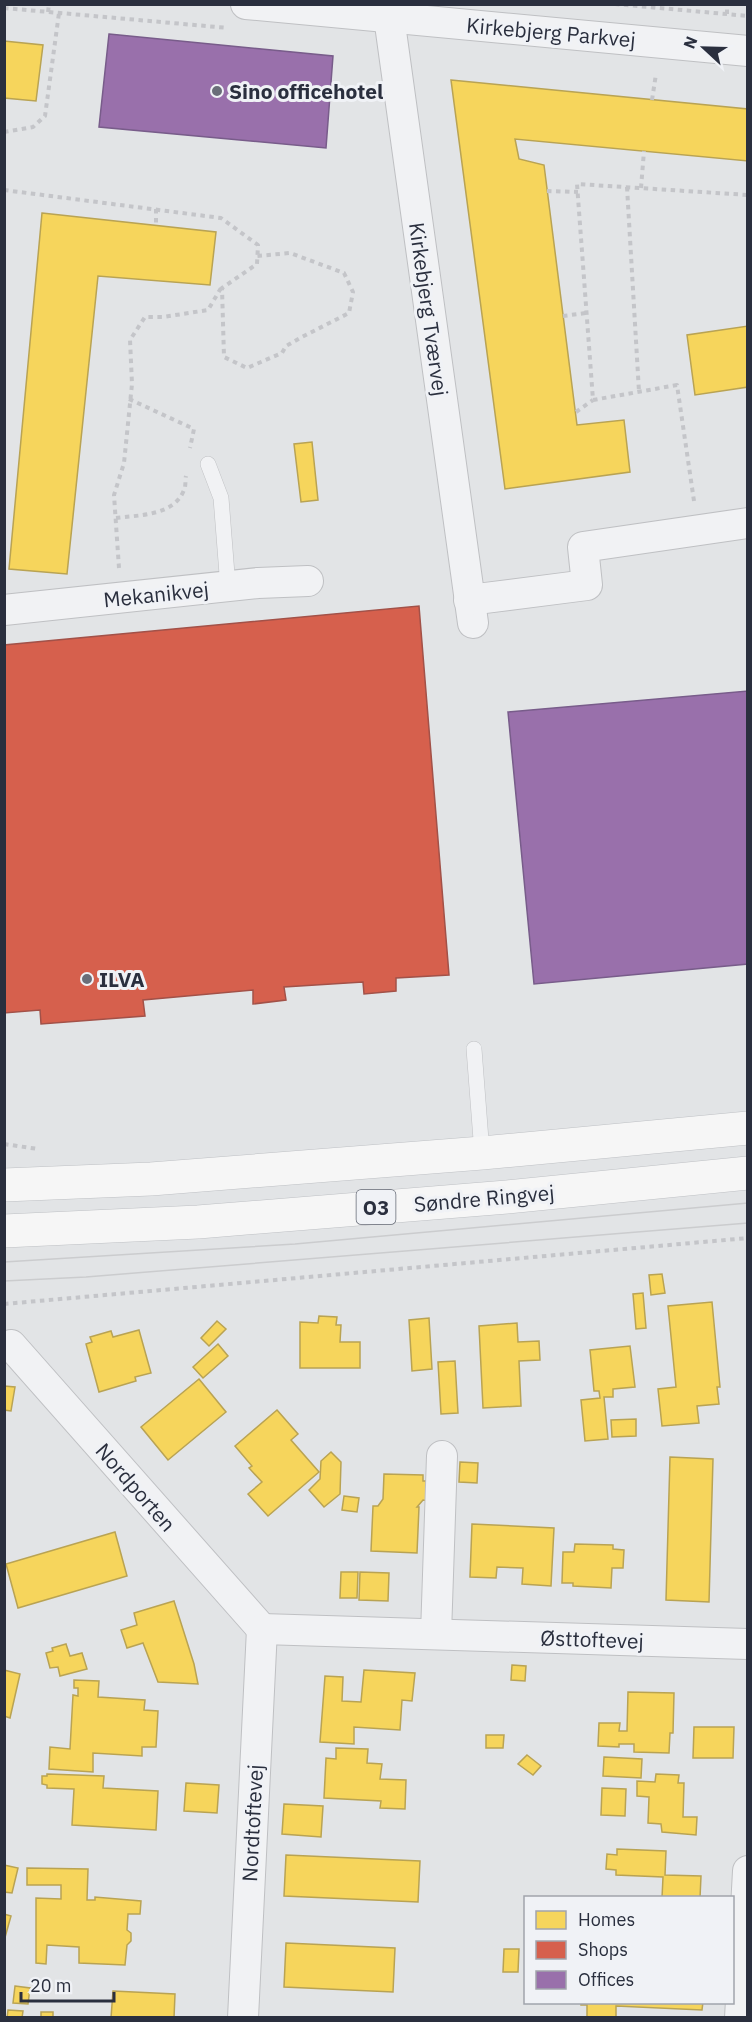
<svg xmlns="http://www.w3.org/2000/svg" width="752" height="2022" viewBox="0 0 752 2022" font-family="'IBM Plex Sans',sans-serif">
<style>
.homes{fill:#f6d55c;stroke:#b9a353;stroke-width:1.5}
.shops{fill:#d6604d;stroke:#a25148;stroke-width:1.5}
.offices{fill:#9970ab;stroke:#785c8a;stroke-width:1.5}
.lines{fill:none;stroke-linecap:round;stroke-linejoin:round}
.service-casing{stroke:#bfc0c3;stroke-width:16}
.minor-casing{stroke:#bfc0c3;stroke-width:32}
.primary-casing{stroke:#bec0c4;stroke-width:34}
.path{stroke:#c4c5c9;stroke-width:4;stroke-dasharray:4.5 4.5;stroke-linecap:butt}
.service{stroke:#f1f2f4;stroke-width:15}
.minor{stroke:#f1f2f4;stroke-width:30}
.primary{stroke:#f6f6f6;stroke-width:33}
.tram{stroke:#cbccce;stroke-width:1.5}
.poi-dot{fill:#6a6e79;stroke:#f0f2f6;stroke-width:2}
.labels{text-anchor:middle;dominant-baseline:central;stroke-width:6;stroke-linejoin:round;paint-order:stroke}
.shield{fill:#f0f2f6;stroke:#656a75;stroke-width:1.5}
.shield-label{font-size:20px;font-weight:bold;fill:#2a2f3e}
.street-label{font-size:21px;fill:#2a2f3e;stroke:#f0f2f6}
.poi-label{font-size:21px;font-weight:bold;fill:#2a2f3e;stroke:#f0f2f6;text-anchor:start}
</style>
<rect width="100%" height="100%" fill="#e2e4e6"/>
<!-- homes -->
<g class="homes">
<path d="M4,41L43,45L36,101L4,98Z"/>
<path d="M451,80L748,109V161L515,139L519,159L544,165L577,425L624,420L630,472L505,489Z"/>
<path d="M42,213L216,232L210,285L98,276L67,574L9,569Z"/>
<path d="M748,326V387L695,395L687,335Z"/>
<path d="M312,442L318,500L301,502L294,444Z"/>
<path d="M662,1274L665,1293L651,1295L649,1275Z"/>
<path d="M643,1293L646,1328L636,1329L633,1294Z"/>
<path d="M712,1302L720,1387H717L719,1404L697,1406L699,1423L662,1426L658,1389L676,1387L668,1306Z"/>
<path d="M319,1316L337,1317L336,1325H341L340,1342H360V1368H300V1322L318,1323Z"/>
<path d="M429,1318L432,1369L412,1371L409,1320Z"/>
<path d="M217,1321L226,1329L209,1346L201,1338Z"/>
<path d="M517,1323L518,1342L539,1341L540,1360L519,1361L521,1406L483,1408L479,1326Z"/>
<path d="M139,1330L151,1373L135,1377L136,1381L99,1392L86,1344L92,1342L90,1337L111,1331L113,1337Z"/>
<path d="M218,1344L228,1356L203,1378L193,1367Z"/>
<path d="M630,1346L635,1387L613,1389V1397H604L608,1439L585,1441L581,1400L600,1398L599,1391H594L590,1350Z"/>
<path d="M455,1361L458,1413L441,1414L438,1362Z"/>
<path d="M199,1379L226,1412L168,1460L141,1427Z"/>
<path d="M4,1386L15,1387L11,1411L4,1410Z"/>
<path d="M277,1410L298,1434L291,1440L319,1472L268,1516L248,1494L262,1482L249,1468L252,1466L235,1446Z"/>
<path d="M636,1419V1436L612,1437L611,1420Z"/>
<path d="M331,1452L341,1462L340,1494L324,1507L309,1490L320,1479L321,1461Z"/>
<path d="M670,1457L713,1459L709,1602L666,1600Z"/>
<path d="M460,1462L478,1463L477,1483L459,1482Z"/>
<path d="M384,1474L423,1475V1481H431L430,1501L423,1500L417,1507H419L417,1553L371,1551L373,1506H378L383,1499Z"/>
<path d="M344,1496L359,1498L357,1512L342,1510Z"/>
<path d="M472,1524L554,1528L551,1586L522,1584L523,1568L497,1567L496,1578L470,1577Z"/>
<path d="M115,1532L127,1576L18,1608L6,1564Z"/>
<path d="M575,1544L613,1545V1549L624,1550L623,1568H612L611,1588L573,1586V1583H562L563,1552H574Z"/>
<path d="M341,1572H358L357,1598H340Z"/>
<path d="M360,1572L389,1573L388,1601L359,1600Z"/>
<path d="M174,1601L194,1664L198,1684L158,1682L143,1643L127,1648L121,1630L137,1625L134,1613Z"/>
<path d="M66,1644L70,1656L82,1653L87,1669L60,1676L58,1667L50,1668L46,1653L53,1651L52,1648Z"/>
<path d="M512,1665L526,1666L525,1681L511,1680Z"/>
<path d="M4,1670L20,1674L10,1718L4,1716Z"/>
<path d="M364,1670L415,1673L412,1701L402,1700L400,1730L354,1727V1744L320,1742L325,1676L343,1677L342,1701L361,1702Z"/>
<path d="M74,1680L99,1681L98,1697L145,1700L144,1710L158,1711L156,1747H142V1756L93,1753V1772L49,1769L50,1747L70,1749L73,1695L78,1696V1688H74Z"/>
<path d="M628,1692L674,1693L673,1733H670L669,1753L634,1752V1744H619V1747L598,1746L599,1723H620L619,1731H627Z"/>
<path d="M694,1727H734L733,1758H693Z"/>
<path d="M486,1735H504L503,1748H486Z"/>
<path d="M336,1748L368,1749L367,1763L382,1764L380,1779L406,1780L405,1809L380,1808L381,1801L324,1798L326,1758L336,1759Z"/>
<path d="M527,1755L541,1766L533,1775L518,1764Z"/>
<path d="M604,1757L642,1759L641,1778L603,1776Z"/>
<path d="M47,1774L104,1776L103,1788L158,1791L156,1830L72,1825L74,1789L47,1788V1785L42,1784V1776H47Z"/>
<path d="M656,1774L679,1775L678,1783H684L683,1817H697L696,1835L662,1832L661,1824L648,1823L649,1797L637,1796V1781L655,1782Z"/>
<path d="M186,1783L219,1785L217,1813L184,1811Z"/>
<path d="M602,1788L626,1789L625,1816L601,1815Z"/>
<path d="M284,1804L323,1806L321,1837L282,1834Z"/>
<path d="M617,1849L666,1851L665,1875L701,1876L700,1898H662L663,1877L616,1875V1870L606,1869L607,1854L617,1855Z"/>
<path d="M286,1855L420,1861L418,1902L284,1896Z"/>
<path d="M4,1865L18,1868L12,1893L4,1892Z"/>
<path d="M27,1868L88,1869L87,1900H95V1897L141,1901L140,1914H128L127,1930L131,1933V1941L127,1945L125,1965L79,1963V1947L47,1945L46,1964L36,1963V1898L61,1899V1885H27Z"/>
<path d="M4,1914L11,1916L4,1941Z"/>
<path d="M286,1943L395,1948L393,1992L284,1987Z"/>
<path d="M504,1949H519L518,1972H503Z"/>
<path d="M15,1986L30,1988L28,2004L13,2003Z"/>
<path d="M113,1991L175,1994L174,2018H111Z"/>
<path d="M581,2002H703L702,2010L616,2006V2018L587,2017V2005H581Z"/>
<path d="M8,2010L23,2011L22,2018H7Z"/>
<rect x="41" y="2012" width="12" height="6"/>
</g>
<!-- shops -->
<path class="shops" d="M419,606L449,975L396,978V991L364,994L363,982L284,987L286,1000L253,1004V990L143,1000L145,1016L41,1024L40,1010L4,1013V645Z"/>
<!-- offices -->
<g class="offices">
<path d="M109,34L333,56L326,148L99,127Z"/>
<path d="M748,691V964L534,984L508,712Z"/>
</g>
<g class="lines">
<defs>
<g id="service">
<path d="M208,464L221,498L228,587"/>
<path d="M474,1049L482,1153"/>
</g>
<g id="minor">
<path d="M246,4L748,51"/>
<path d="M389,17L473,623"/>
<path d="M469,600L587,585L583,547L748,523"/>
<path d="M4,610L258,583L308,581"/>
<path d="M11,1345L262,1629"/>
<path d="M262,1629L748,1644"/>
<path d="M436,1634L442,1456"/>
<path d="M243,2018L262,1629"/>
<path d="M740,2018L748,1871"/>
</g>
<g id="primary">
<path d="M4,1185L151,1179L482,1153L748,1128"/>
<path d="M4,1231L198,1222L507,1197L748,1173"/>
</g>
</defs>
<!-- service casing -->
<use href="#service" class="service-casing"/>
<!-- minor casing -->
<use href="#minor" class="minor-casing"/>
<!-- primary casing -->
<use href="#primary" class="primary-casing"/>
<!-- path -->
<g class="path">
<path d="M615,4L748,16"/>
<path d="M4,8L228,28"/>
<path d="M48,12L49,4"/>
<path d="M727,14V4"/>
<path d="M652,100L656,74"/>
<path d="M4,132L33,127L45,116L59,13"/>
<path d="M627,187L639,392"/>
<path d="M641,188L644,151"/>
<path d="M4,190L221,218L258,245L257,264L222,288L224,357L247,368L282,353L286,346L300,338L349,313L353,292L344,273L290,253L257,256"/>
<path d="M547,191L578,192"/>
<path d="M156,209V225"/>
<path d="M563,316L586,313"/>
<path d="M129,399L194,429L190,448"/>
<path d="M576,412L593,400"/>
<path d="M694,501L677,385L593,400L577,184L748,195"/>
<path d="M116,518C139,515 174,516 184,490C186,487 185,480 186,476"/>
<path d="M119,568L114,495L124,463L132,384L130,340L145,317H163L208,310L221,288"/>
<path d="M4,1144L38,1149"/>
<path d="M4,1304L748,1238"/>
</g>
<!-- service -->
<use href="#service" class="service"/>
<!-- minor -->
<use href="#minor" class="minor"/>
<!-- primary -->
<use href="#primary" class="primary"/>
<!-- tram -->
<g class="tram">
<path d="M4,1262L295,1244L748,1203"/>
<path d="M4,1281L86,1277L748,1223"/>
</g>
</g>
<!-- markers -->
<g class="poi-dot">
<circle cx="217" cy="91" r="6"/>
<circle cx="87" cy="979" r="6"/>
</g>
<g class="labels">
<!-- shield labels -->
<rect class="shield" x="356.5" y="1190" width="39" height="34" rx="4.5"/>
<g class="shield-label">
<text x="376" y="1207">O3</text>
</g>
<!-- street labels -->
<g class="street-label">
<text transform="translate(551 32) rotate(5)">Kirkebjerg Parkvej</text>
<text transform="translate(429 309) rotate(82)">Kirkebjerg Tværvej</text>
<text transform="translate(156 594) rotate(-6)">Mekanikvej</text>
<text transform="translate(484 1198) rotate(-5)">Søndre Ringvej</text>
<text transform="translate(136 1487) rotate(49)">Nordporten</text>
<text transform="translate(592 1639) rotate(2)">Østtoftevej</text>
<text transform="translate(252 1823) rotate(-87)">Nordtoftevej</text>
</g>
<!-- poi labels -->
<g class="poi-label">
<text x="229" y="91">Sino officehotel</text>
<text x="99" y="979">ILVA</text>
</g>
</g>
<!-- border -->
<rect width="752" height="2022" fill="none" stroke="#2a2f3e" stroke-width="12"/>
<!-- legend -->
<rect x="524" y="1896" width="210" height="108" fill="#f0f2f6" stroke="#a1a4ac" stroke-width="1.5"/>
<rect x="536" y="1911" width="30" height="18" fill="#f6d55c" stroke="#a1a4ac" stroke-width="1.5"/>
<text x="578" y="1926" font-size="18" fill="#2a2f3e">Homes</text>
<rect x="536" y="1941" width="30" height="18" fill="#d6604d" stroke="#a1a4ac" stroke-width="1.5"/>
<text x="578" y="1956" font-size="18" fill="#2a2f3e">Shops</text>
<rect x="536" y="1971" width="30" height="18" fill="#9970ab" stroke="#a1a4ac" stroke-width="1.5"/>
<text x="578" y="1986" font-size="18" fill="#2a2f3e">Offices</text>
<!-- north arrow -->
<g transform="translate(704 48) rotate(292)" stroke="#f0f2f6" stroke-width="4.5" paint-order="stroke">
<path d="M0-4.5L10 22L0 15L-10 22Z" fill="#2a2f3e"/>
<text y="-9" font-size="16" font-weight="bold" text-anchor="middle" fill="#2a2f3e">N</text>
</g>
<!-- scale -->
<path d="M21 1992v9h93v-9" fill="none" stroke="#2a2f3e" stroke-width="3"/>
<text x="30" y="1992" font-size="18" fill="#2a2f3e" stroke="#f0f2f6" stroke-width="4.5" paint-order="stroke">20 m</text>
</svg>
